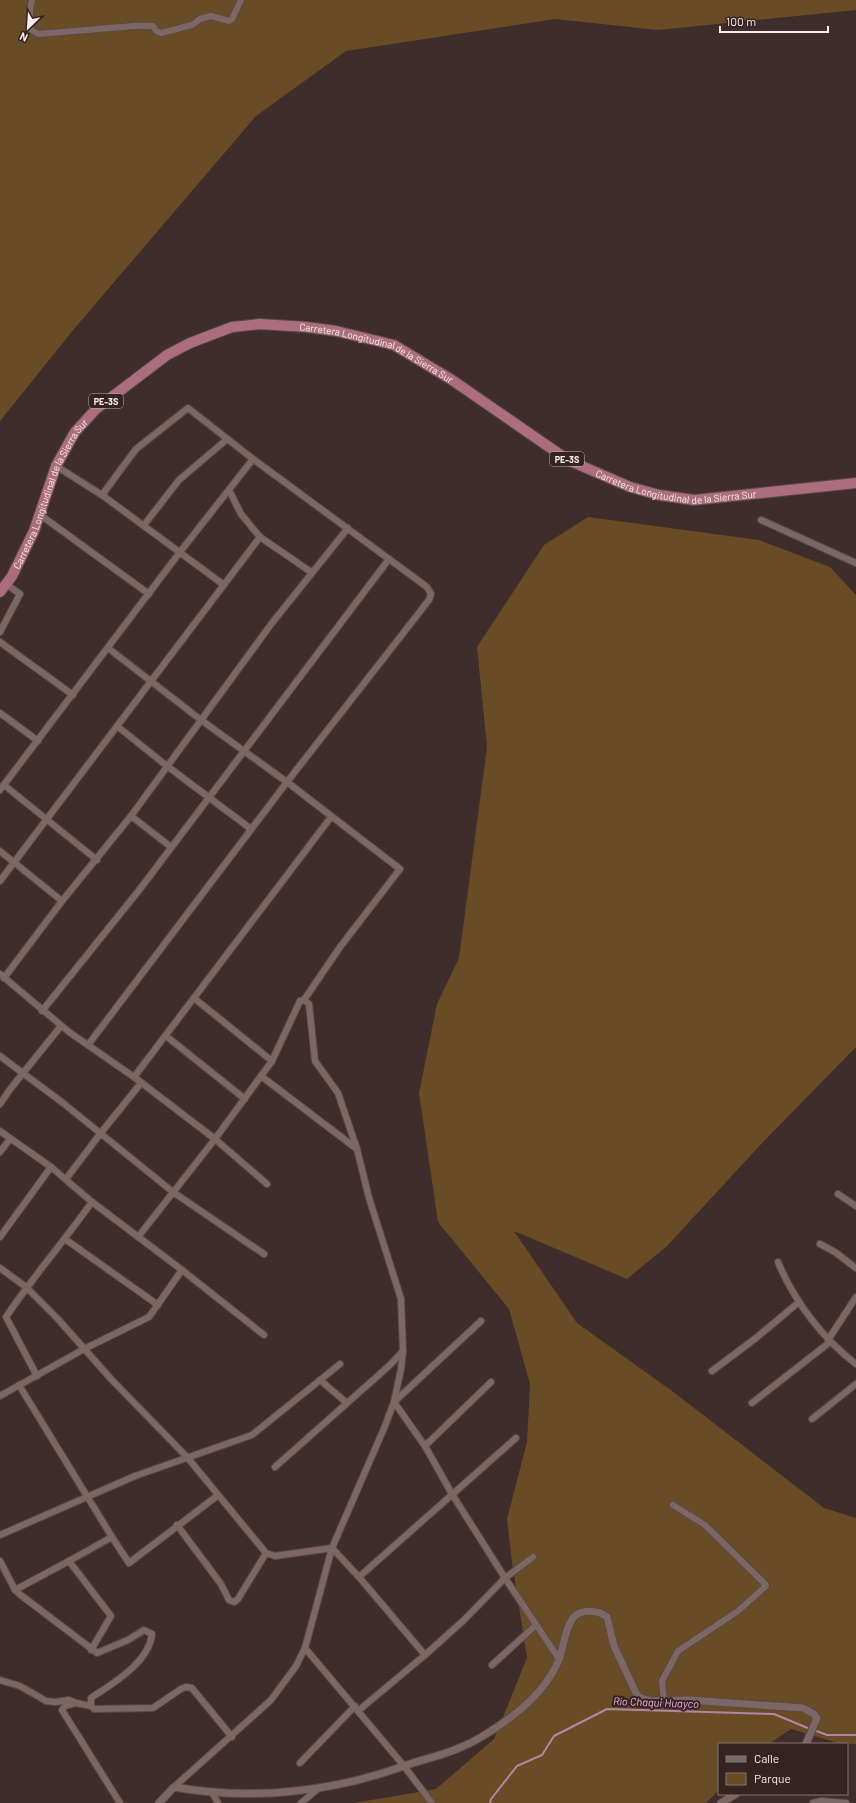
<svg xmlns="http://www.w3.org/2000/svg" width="856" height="1803" viewBox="0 0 856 1803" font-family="Barlow,sans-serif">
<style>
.green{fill:#674c25}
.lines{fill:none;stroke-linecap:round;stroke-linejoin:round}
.stream{stroke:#b386a4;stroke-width:2}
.minor-casing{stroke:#594947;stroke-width:8}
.tertiary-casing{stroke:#594947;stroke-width:9}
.trunk-casing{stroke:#594947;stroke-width:12}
.minor{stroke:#7d6765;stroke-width:6}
.tertiary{stroke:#7d6765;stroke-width:7}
.trunk{stroke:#ac6e7e;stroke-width:10}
.labels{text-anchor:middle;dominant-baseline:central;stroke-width:4;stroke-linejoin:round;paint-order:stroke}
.shield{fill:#352321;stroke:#bfb0ae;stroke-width:1}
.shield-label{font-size:9px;font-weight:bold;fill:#faedeb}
.street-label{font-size:10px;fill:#faedeb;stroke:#352321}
.water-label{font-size:11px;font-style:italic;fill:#f7b3e5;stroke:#352321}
</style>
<rect width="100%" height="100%" fill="#3f2d2b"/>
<!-- green -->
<g class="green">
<path d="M0,0H856V10L658,30L555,19L346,51L256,116L74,329L0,421Z"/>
<path d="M588,517L759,540L830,567L856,595V1047L764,1141L667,1246L627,1279L514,1231L577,1323L672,1391L824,1508L856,1518V1744L838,1743L791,1729L769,1744H719V1790L706,1803H354L436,1789L494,1739L527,1658L512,1562L507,1519L527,1442L530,1384L509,1309L438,1222L419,1093L437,1004L459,958L487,747L477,647L544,545Z"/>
</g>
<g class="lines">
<!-- stream -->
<g class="stream">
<path d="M814,1730L827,1735H856"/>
<path d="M490,1803L491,1799L517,1766L542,1755L554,1736L607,1709L774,1714L810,1729"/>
</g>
<defs>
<g id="minor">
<path d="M32,0L30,11V29L38,34L134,26H153L156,31L161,33L192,25L200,19L211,16L229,21L232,19L241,0"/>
<path d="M56,466L102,495L224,585"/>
<path d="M229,490L241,514L260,537L311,572"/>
<path d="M39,514L149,594"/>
<path d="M761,520L856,563"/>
<path d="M144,525L179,480L226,440"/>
<path d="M0,632L20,594L6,584"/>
<path d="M0,642L73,695"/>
<path d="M108,648L201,720L287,782L400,869L340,947L304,1000"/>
<path d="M0,713L38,741"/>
<path d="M117,726L167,766L251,829"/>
<path d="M4,785L97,860"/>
<path d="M0,790L180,552L253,459"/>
<path d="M131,816L171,847"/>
<path d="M0,851L62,901"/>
<path d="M0,881L260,537"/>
<path d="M0,974L69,1032L134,1077L215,1139L267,1184"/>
<path d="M4,978L62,901L131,816L272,623L348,528"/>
<path d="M194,998L272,1061"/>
<path d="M42,1011L140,889L389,559"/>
<path d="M166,1036L245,1099"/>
<path d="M88,1045L287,782L429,600L431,594L427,587L253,459L188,408L136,449L102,495"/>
<path d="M0,1056L63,1103L173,1192L264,1254"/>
<path d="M261,1076L357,1149"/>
<path d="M134,1077L331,817"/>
<path d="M0,1104L11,1088L61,1026"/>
<path d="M0,1131L51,1167L92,1202L182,1270L264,1335"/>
<path d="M0,1152L10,1139"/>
<path d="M66,1179L100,1134L141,1083"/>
<path d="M838,1194L856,1206"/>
<path d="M0,1237L51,1167"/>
<path d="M138,1237L215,1139L272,1061L300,1001L304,1000L309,1004L315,1061L338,1093L357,1149L369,1198L401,1299L403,1351L401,1369L394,1402L385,1426L332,1548L305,1648L296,1666L271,1700L174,1787"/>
<path d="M65,1239L158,1305"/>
<path d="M820,1244L835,1252L856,1268"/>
<path d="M778,1262C794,1301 823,1339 856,1364"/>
<path d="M0,1268L26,1287L57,1318L111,1379L187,1457L266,1553L275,1556L332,1548L359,1577L425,1655"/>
<path d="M481,1321L394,1402L425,1446L452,1494L505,1578L559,1659"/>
<path d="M828,1340L856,1297"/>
<path d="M712,1371L756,1338L799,1302"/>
<path d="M37,1376L6,1317C33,1277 64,1241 92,1202"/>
<path d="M320,1380L347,1403"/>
<path d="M19,1385L112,1537L129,1563L217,1496"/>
<path d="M0,1396L84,1349L149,1317L182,1270"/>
<path d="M752,1403L830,1342"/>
<path d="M812,1419L856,1384"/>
<path d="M425,1446L491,1382"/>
<path d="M275,1467L390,1365L403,1351"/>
<path d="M177,1525L221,1584L229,1600L234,1602L238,1599L266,1553"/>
<path d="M0,1535L135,1476L252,1435L340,1364"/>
<path d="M0,1561L15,1590L22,1596L97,1653L128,1640L144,1630L152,1634C149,1663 113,1683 91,1698V1706L94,1709L153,1708L181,1689L186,1687L192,1688L232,1737"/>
<path d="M69,1561L112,1537"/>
<path d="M359,1577L516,1438"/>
<path d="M15,1590L69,1561L111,1616L91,1650"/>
<path d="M305,1648L404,1766L432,1803"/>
<path d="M492,1665L536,1625"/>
<path d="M0,1680L20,1686L46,1701L55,1702L69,1700L76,1703"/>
<path d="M664,1701L662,1681L678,1651L738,1611L766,1586L765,1584L705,1525L673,1505"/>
<path d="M91,1706L76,1703L65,1706L62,1710L120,1803"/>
<path d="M358,1711L425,1655L464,1620L505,1578L533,1557"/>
<path d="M300,1763L355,1706"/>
<path d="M212,1792L218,1803"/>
<path d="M301,1803L320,1787"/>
<path d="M813,1803L821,1801L846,1803"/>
</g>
<g id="tertiary">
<path d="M159,1803L174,1787C250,1801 332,1792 404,1766C422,1759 442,1756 459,1748C477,1741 495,1729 511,1717C531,1702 549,1683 559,1660C563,1649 566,1622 576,1615C585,1609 600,1611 607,1617L614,1646L636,1693L640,1698L651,1701L689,1700L803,1708L814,1714L817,1718L806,1744"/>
<path d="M721,1803L736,1794"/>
</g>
<g id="trunk">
<path id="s1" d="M0,592L12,576L34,531L56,466L75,432L96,409L167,355L190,343L232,327L260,324L306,327L336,331L394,345L452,380L568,460L630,487L659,495L694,500L856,483"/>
</g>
</defs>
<!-- minor casing -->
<use href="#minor" class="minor-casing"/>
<!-- tertiary casing -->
<use href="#tertiary" class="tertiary-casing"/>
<!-- trunk casing -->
<use href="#trunk" class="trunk-casing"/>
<!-- minor -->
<use href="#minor" class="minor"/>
<!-- tertiary -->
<use href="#tertiary" class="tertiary"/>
<!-- trunk -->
<use href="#trunk" class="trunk"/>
</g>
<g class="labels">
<!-- shield labels -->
<g class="shield">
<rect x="89" y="394" width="34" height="14" rx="3"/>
<rect x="550" y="452" width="34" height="14" rx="3"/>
</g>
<g class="shield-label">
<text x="106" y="401">PE-3S</text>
<text x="567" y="459">PE-3S</text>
</g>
<!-- street labels -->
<g class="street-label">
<text stroke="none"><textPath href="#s1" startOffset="519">Carretera Longitudinal de la Sierra Sur</textPath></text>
<text stroke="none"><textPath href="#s1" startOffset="855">Carretera Longitudinal de la Sierra Sur</textPath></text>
<text stroke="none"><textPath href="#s1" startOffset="111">Carretera Longitudinal de la Sierra Sur</textPath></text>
</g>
<!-- water labels -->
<g class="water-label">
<text transform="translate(656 1702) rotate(2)">Río Chaqui Huayco</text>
</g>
</g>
<!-- legend -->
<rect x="718" y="1743" width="130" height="52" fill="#352321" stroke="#847472"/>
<rect x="726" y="1756" width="20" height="6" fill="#7d6765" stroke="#847472"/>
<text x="754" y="1763" font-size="12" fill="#faedeb">Calle</text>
<rect x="726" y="1773" width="20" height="12" fill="#674c25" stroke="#847472"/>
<text x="754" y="1783" font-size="12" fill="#faedeb">Parque</text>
<!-- north arrow -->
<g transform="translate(28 28) rotate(205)" stroke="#352321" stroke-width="3" paint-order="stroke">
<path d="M0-3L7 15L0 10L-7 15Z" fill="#faedeb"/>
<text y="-6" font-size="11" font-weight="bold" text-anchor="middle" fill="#faedeb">N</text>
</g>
<!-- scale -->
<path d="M720 26v6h108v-6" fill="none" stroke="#faedeb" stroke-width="2"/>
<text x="726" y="26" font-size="12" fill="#faedeb" stroke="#352321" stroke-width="3" paint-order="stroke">100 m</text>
</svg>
